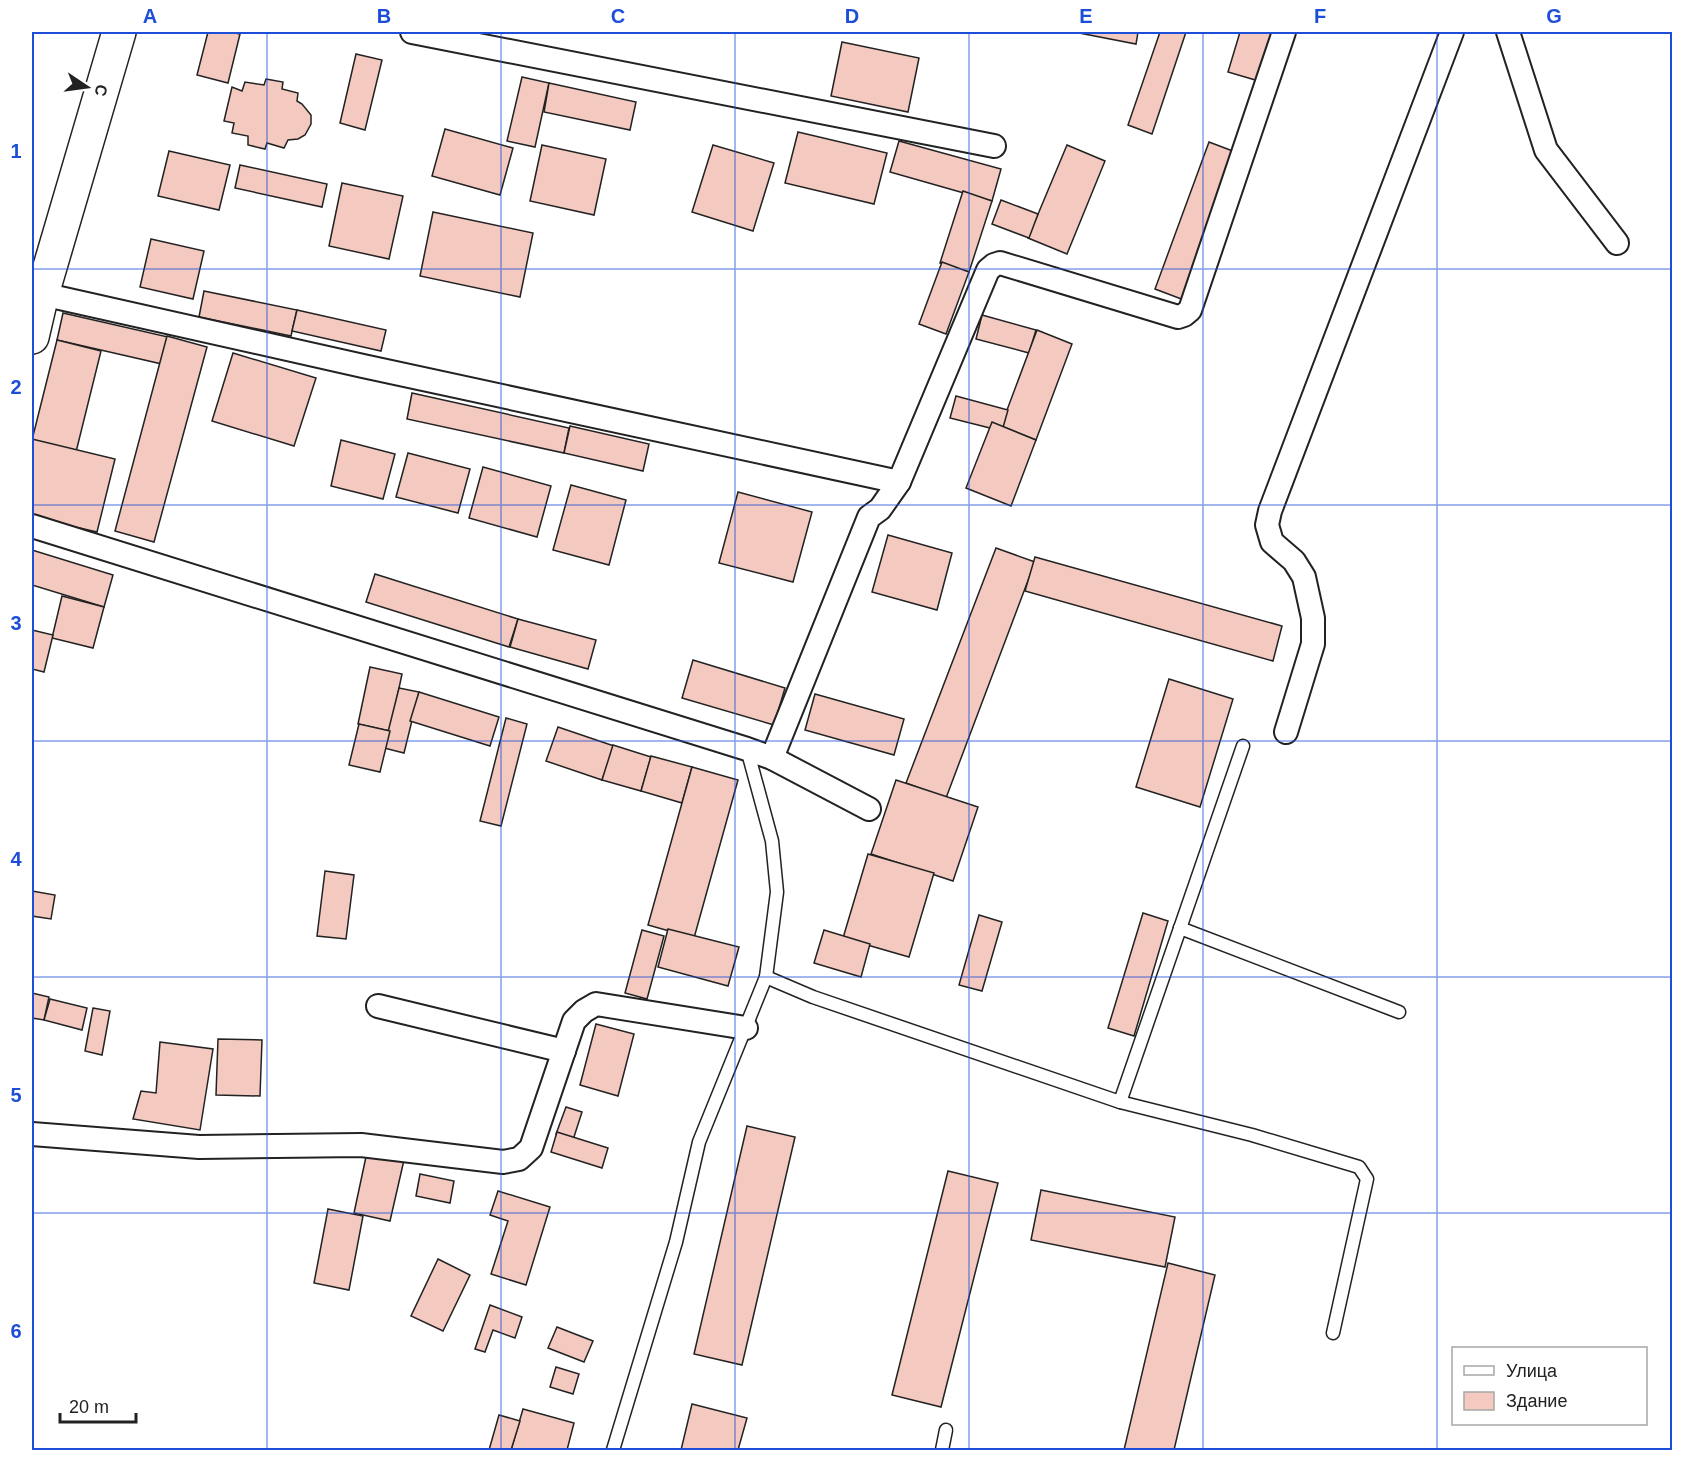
<svg xmlns="http://www.w3.org/2000/svg" width="1704" height="1482" viewBox="0 0 1704 1482" font-family="Arial,sans-serif">
<style>
.building{fill:#f3c9c0;stroke:#222;stroke-width:1.5}
.lines{fill:none;stroke-linecap:round;stroke-linejoin:round}
.lane-casing{stroke:#222;stroke-width:15}
.street-casing{stroke:#222;stroke-width:26}
.secondary-casing{stroke:#222;stroke-width:36}
.lane{stroke:#fff;stroke-width:12}
.street{stroke:#fff;stroke-width:22}
.secondary{stroke:#fff;stroke-width:33}
.grid{fill:none;stroke:#1d4ed8;stroke-width:1.5;stroke-opacity:0.55}
.neatline{fill:none;stroke:#1d4ed8;stroke-width:2}
.grid-label{font-size:20px;text-anchor:middle;font-weight:bold;fill:#1d4ed8}
</style>
<rect width="100%" height="100%" fill="#fff"/>
<!-- building -->
<g class="building">
<path d="M208,32H230L240,34L228,83L197,75Z"/>
<path d="M1074,32H1138L1136,44Z"/>
<path d="M1160,32H1186L1152,134L1128,125Z"/>
<path d="M1240,32H1276L1262,82L1228,72Z"/>
<path d="M842,42L919,58L908,112L831,96Z"/>
<path d="M356,54L382,60L365,130L340,123Z"/>
<path d="M522,77L549,83L535,147L507,141Z"/>
<path d="M266,79L283,82L282,89L298,93L297,101L302,104L311,115V124L305,135L298,139L288,140L284,148L267,143L265,149L248,145V136L232,133L234,123L224,121L232,87L242,91L245,82L264,85Z"/>
<path d="M549,83L636,102L630,130L544,112Z"/>
<path d="M445,129L513,148L500,195L432,176Z"/>
<path d="M798,132L887,153L874,204L785,183Z"/>
<path d="M899,141L1001,169L992,201L890,172Z"/>
<path d="M1209,142L1238,153L1184,300L1155,289Z"/>
<path d="M542,145L606,159L594,215L530,201Z"/>
<path d="M713,145L774,163L753,231L692,212Z"/>
<path d="M1067,145L1105,161L1067,254L1028,238Z"/>
<path d="M169,151L230,165L219,210L158,196Z"/>
<path d="M240,165L327,184L322,207L235,188Z"/>
<path d="M342,183L403,196L389,259L329,246Z"/>
<path d="M963,191L992,201L969,272L940,263Z"/>
<path d="M1001,200L1038,214L1029,238L992,224Z"/>
<path d="M433,212L533,233L520,297L420,276Z"/>
<path d="M151,239L204,251L193,299L140,287Z"/>
<path d="M942,262L969,272L946,334L919,324Z"/>
<path d="M204,291L297,310L291,336L199,317Z"/>
<path d="M297,310L386,330L381,351L292,331Z"/>
<path d="M63,313L168,337L162,364L57,340Z"/>
<path d="M982,315L1036,330L1029,353L976,339Z"/>
<path d="M1037,330L1072,344L1036,440L1001,426Z"/>
<path d="M167,336L207,347L154,542L115,531Z"/>
<path d="M57,340L101,351L76,452L32,440Z"/>
<path d="M233,353L316,378L294,446L212,421Z"/>
<path d="M412,393L569,428L564,453L407,419Z"/>
<path d="M956,396L1008,410L1002,431L950,418Z"/>
<path d="M992,422L1036,440L1011,506L966,488Z"/>
<path d="M570,426L649,444L643,471L564,453Z"/>
<path d="M32,439L115,459L97,532L32,517Z"/>
<path d="M341,440L395,454L383,499L331,486Z"/>
<path d="M408,453L470,469L458,513L396,497Z"/>
<path d="M483,467L551,486L537,537L469,518Z"/>
<path d="M571,485L626,500L609,565L553,550Z"/>
<path d="M738,492L812,512L793,582L719,563Z"/>
<path d="M888,535L952,553L937,610L872,592Z"/>
<path d="M996,548L1035,562L946,798L906,783Z"/>
<path d="M32,550L113,575L104,607L32,585Z"/>
<path d="M1035,557L1282,626L1273,661L1025,591Z"/>
<path d="M375,574L518,619L509,647L366,602Z"/>
<path d="M62,596L104,607L93,648L52,638Z"/>
<path d="M518,619L596,640L588,669L510,647Z"/>
<path d="M32,630L53,635L44,672L32,669Z"/>
<path d="M693,660L785,688L774,725L682,698Z"/>
<path d="M370,667L402,674L390,731L358,724Z"/>
<path d="M1169,679L1233,699L1200,807L1136,787Z"/>
<path d="M399,688L419,692L404,753L384,748Z"/>
<path d="M419,692L499,717L490,746L410,721Z"/>
<path d="M815,694L904,719L894,755L805,730Z"/>
<path d="M506,718L527,724L501,826L480,821Z"/>
<path d="M359,724L390,731L380,772L349,765Z"/>
<path d="M558,727L614,746L602,780L546,761Z"/>
<path d="M613,745L651,757L641,791L602,780Z"/>
<path d="M651,756L692,767L682,803L641,791Z"/>
<path d="M692,767L738,780L694,938L648,925Z"/>
<path d="M896,780L978,807L953,881L871,854Z"/>
<path d="M868,854L934,873L909,957L843,938Z"/>
<path d="M325,871L354,875L346,939L317,936Z"/>
<path d="M32,891L55,895L51,919L32,916Z"/>
<path d="M1143,913L1168,921L1134,1036L1108,1028Z"/>
<path d="M979,915L1002,922L982,991L959,985Z"/>
<path d="M668,929L739,947L728,986L658,967Z"/>
<path d="M642,930L664,936L647,999L625,993Z"/>
<path d="M824,930L870,944L861,977L814,963Z"/>
<path d="M32,993L49,997L44,1020L32,1018Z"/>
<path d="M50,999L87,1008L82,1030L44,1020Z"/>
<path d="M93,1008L110,1011L102,1055L85,1051Z"/>
<path d="M596,1024L634,1034L618,1096L580,1085Z"/>
<path d="M218,1039L262,1040L260,1096L216,1095Z"/>
<path d="M160,1042L213,1049L200,1130L133,1119L141,1091L156,1093Z"/>
<path d="M566,1107L582,1112L573,1140L556,1134Z"/>
<path d="M747,1126L795,1137L742,1365L694,1354Z"/>
<path d="M557,1132L608,1148L602,1168L551,1152Z"/>
<path d="M367,1152L404,1160L390,1221L354,1213Z"/>
<path d="M948,1171L998,1183L941,1407L892,1395Z"/>
<path d="M420,1174L454,1181L450,1203L416,1196Z"/>
<path d="M1041,1190L1175,1217L1165,1267L1031,1240Z"/>
<path d="M498,1191L550,1207L526,1285L491,1274L508,1221L490,1215Z"/>
<path d="M328,1209L363,1216L349,1290L314,1283Z"/>
<path d="M438,1259L470,1275L443,1331L411,1316Z"/>
<path d="M1168,1263L1215,1275L1174,1450H1124Z"/>
<path d="M490,1305L522,1317L515,1338L493,1330L485,1352L475,1349Z"/>
<path d="M557,1327L593,1341L584,1362L548,1348Z"/>
<path d="M556,1367L579,1374L573,1394L550,1387Z"/>
<path d="M692,1404L747,1418L738,1450H681Z"/>
<path d="M523,1409L574,1423L567,1450H511Z"/>
<path d="M499,1415L520,1421L511,1450H489Z"/>
</g>
<g class="lines">
<defs>
<g id="lane">
<path d="M1180,928L1399,1012"/>
<path d="M766,977L813,997L1120,1102L1243,746"/>
<path d="M1120,1102L1252,1135L1359,1167L1367,1179L1333,1333"/>
<path d="M613,1450L676,1242L699,1142L766,977L777,892L772,841L747,749"/>
<path d="M942,1450L946,1430"/>
</g>
<g id="street">
<path d="M412,32L994,146"/>
<path d="M1508,32L1546,150L1617,243"/>
<path d="M42,294L363,366L899,482"/>
<path d="M32,526L747,749L772,758L869,809"/>
<path d="M1286,732L1313,644V618L1304,577L1294,561L1272,542L1267,525L1270,511L1452,32"/>
<path d="M772,758L869,517L880,509L899,482L988,270L994,265L1000,263L1178,317L1184,315L1190,310L1284,32"/>
<path d="M378,1006L564,1051"/>
<path d="M32,1134L199,1147L361,1145L503,1162L519,1159L531,1148L574,1021L584,1011L596,1004L746,1028"/>
</g>
<path id="secondary" d="M32,337L42,294L119,32"/>
</defs>
<!-- lane casing -->
<use href="#lane" class="lane-casing"/>
<!-- street casing -->
<use href="#street" class="street-casing"/>
<!-- secondary casing -->
<use href="#secondary" class="secondary-casing"/>
<!-- lane -->
<use href="#lane" class="lane"/>
<!-- street -->
<use href="#street" class="street"/>
<!-- secondary -->
<use href="#secondary" class="secondary"/>
</g>
<!-- grid -->
<path class="grid" d="M267,32V1450M501,32V1450M735,32V1450M969,32V1450M1203,32V1450M1437,32V1450M32,269H1672M32,505H1672M32,741H1672M32,977H1672M32,1213H1672"/>
<!-- border -->
<rect width="1704" height="1482" fill="none" stroke="#ffffff" stroke-width="66"/>
<!-- legend -->
<rect x="1452" y="1347" width="195" height="78" fill="#ffffff" stroke="#a7a7a7" stroke-width="1.5"/>
<rect x="1464" y="1366" width="30" height="9" fill="#ffffff" stroke="#a7a7a7" stroke-width="1.5"/>
<text x="1506" y="1377" font-size="18" fill="#222222">Улица</text>
<rect x="1464" y="1392" width="30" height="18" fill="#f3c9c0" stroke="#a7a7a7" stroke-width="1.5"/>
<text x="1506" y="1407" font-size="18" fill="#222222">Здание</text>
<!-- north arrow -->
<g transform="translate(87 87) rotate(103)" stroke="#ffffff" stroke-width="4.5" paint-order="stroke">
<path d="M0-4.5L10 22L0 15L-10 22Z" fill="#222222"/>
<text y="-9" font-size="16" font-weight="bold" text-anchor="middle" fill="#222222">С</text>
</g>
<!-- scale -->
<path d="M60 1413v9h76v-9" fill="none" stroke="#222222" stroke-width="3"/>
<text x="69" y="1413" font-size="18" fill="#222222" stroke="#ffffff" stroke-width="4.5" paint-order="stroke">20 m</text>
<rect x="33" y="33" width="1638" height="1416" class="neatline"/>
<g class="grid-label">
<text x="150" y="23">A</text>
<text x="384" y="23">B</text>
<text x="618" y="23">C</text>
<text x="852" y="23">D</text>
<text x="1086" y="23">E</text>
<text x="1320" y="23">F</text>
<text x="1554" y="23">G</text>
<text x="16" y="158">1</text>
<text x="16" y="394">2</text>
<text x="16" y="630">3</text>
<text x="16" y="866">4</text>
<text x="16" y="1102">5</text>
<text x="16" y="1338">6</text>
</g>
</svg>
